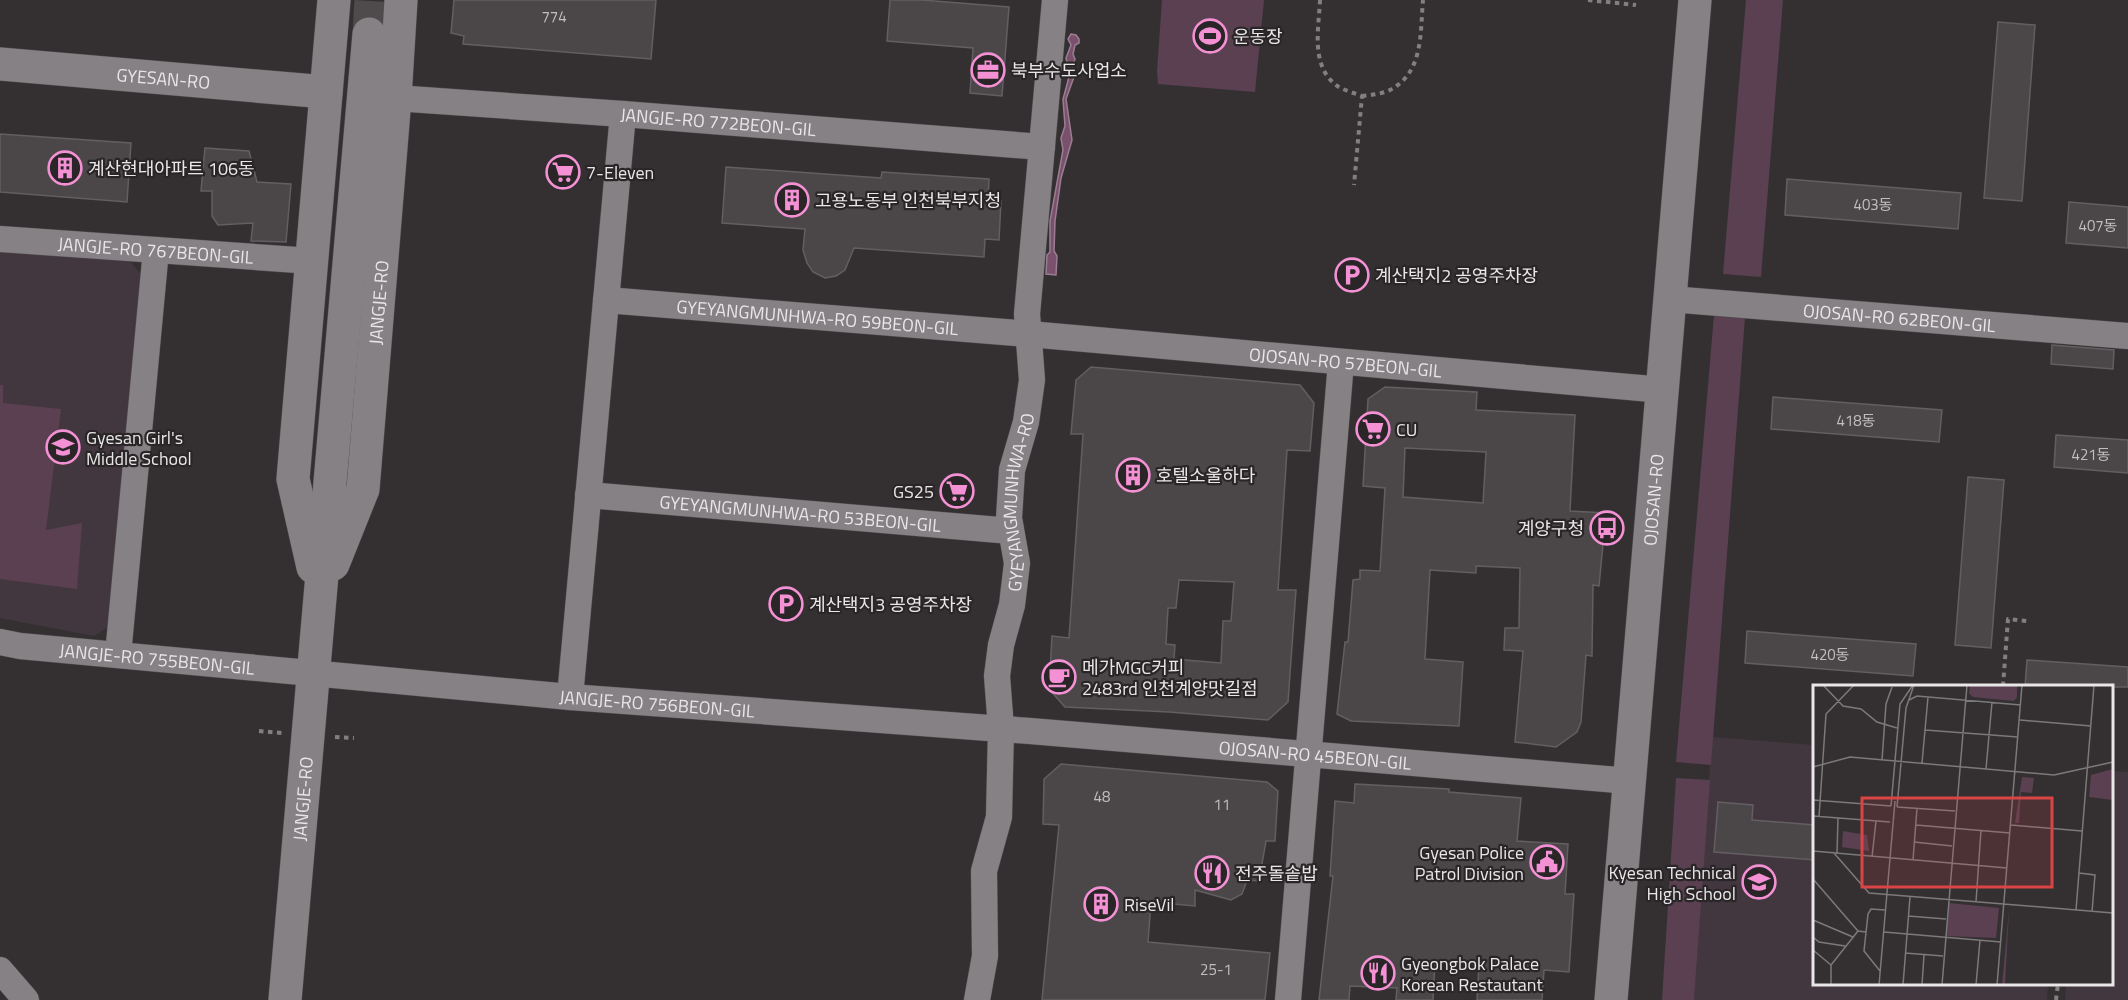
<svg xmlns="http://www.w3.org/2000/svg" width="2128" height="1000" viewBox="0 0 2128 1000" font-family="'Titillium Web','Noto Sans KR',sans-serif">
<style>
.built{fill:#42373e}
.green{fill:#5a4051}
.water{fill:#7a516c;stroke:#9b7e91;stroke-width:1.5}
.building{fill:#4b4749;stroke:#635e61;stroke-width:1.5;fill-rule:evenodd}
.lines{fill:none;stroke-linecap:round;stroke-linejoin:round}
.secondary-tunnel{stroke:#4f4b4d;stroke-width:33;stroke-dasharray:33 16;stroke-linecap:butt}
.minor-casing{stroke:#514e50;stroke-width:27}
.tertiary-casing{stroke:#514e50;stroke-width:34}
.secondary-casing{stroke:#514e50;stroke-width:34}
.path{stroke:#837f81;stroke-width:4;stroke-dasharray:4.5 4.5;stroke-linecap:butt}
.minor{stroke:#868184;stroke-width:26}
.tertiary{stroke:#868184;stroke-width:33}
.secondary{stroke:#868184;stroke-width:33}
.labels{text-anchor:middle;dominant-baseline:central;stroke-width:4.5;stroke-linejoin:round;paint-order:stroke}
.number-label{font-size:15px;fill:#c2bec0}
.poi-label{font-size:18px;fill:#e9e6e8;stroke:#2a2628;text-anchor:start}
.street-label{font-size:18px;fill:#e9e6e8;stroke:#2a2628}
.inset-road{fill:none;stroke:#7c797b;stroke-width:1.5}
.view{fill:#d94445;fill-opacity:0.15;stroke:#d94445;stroke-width:3}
.inset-edge{fill:none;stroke:#e9e6e8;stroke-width:3}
</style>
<rect width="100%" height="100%" fill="#343032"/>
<!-- built -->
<g class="built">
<path d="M0,248L125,255L142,276L108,627L94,636L0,618Z"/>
<path d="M1712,737L1814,745V984H2048L2047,1000H1694Z"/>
<path d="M2112,771L2128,772V1000H2065L2066,984H2112Z"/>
</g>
<!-- green -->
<g class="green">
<path d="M1162,0H1264L1255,92L1158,84L1157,71Z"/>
<path d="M1746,0H1783L1761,277L1723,274Z"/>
<path d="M1714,315L1745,317L1711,765L1676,762Z"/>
<path d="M0,385H3V403L61,409L46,530L82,523L77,589L0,579Z"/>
<path d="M1676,778L1710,780L1694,1000H1662Z"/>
</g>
<!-- water -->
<path class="water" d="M1071,34L1076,35L1079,39V43L1075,45L1073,54L1075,59L1073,65L1074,77L1066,99L1072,140L1061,178L1055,221L1054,251L1057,256L1056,275L1046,274L1047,255L1050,252V221L1063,150L1061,138L1065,126L1063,99L1068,81L1069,72L1066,58L1071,45L1068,39Z"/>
<!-- building -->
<g class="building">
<path d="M454,0H656L651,59L463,44L464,36L451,33Z"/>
<path d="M890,0H922L1009,7L1002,96L970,93L973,48L887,41Z"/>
<path d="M1998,22L2035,25L2022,201L1984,198Z"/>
<path d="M0,134L131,143L127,202L0,192Z"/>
<path d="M205,148L249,151L257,182L291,184L286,242L251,241L253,223L218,225L212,216V191H201Z"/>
<path d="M726,167L881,178L882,172L989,179L988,200L1001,201L999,240L985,239L984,257L854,248L845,270L836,276L825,278L813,272L807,263L803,250L805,229L722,223Z"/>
<path d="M1787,179L1961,193L1958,229L1785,215Z"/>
<path d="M2069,202L2128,207V248L2066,243Z"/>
<path d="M2052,345L2114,350L2113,369L2051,364Z"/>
<path d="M1091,367L1300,385L1314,403L1310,451L1287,450L1278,590H1296L1288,702L1268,720L1169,712L1065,707L1049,689L1052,636L1069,638L1083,434H1071L1076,380ZM1179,580L1234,582L1231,621H1223L1221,663L1174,659L1175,645L1166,644L1168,608H1176Z"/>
<path d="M1385,387L1477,392L1476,410L1575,415L1570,511L1606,513L1599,586L1593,585L1592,656L1586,655L1581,722L1577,732L1556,747L1515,742L1523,651L1504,650L1505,628H1519L1520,568L1476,566V573L1430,570L1425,659L1463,662L1459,726L1351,721L1337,714L1345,642H1348L1353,580L1360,579V570L1380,571L1385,488L1363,486L1368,399ZM1405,448L1486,452L1483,503L1403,497Z"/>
<path d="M1773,397L1942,410L1939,442L1771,429Z"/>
<path d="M2056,435L2128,440V473L2054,467Z"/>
<path d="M1968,477L2004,480L1991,648L1955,645Z"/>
<path d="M1747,631L1916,644L1913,676L1745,663Z"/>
<path d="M2027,660L2128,667V687H2025Z"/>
<path d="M1061,764L1267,782L1278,791L1275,841H1266L1259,881L1247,880L1242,894L1231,900L1195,890V906L1151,902L1148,942L1270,953L1265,1000H1042L1059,825L1043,824L1044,779Z"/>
<path d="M1355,784L1449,789V792L1521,798L1517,841L1568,844L1565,894H1574L1569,972L1544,970L1542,1000H1477L1479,965L1435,962L1433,1000H1396L1397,988L1350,986L1349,1000H1319L1333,876H1330L1335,801L1354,803Z"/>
<path d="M1718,802L1753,805L1752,820L1815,825V860L1714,852Z"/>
</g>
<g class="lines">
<!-- secondary-tunnel -->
<path class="secondary-tunnel" d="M369,34L371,0"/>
<defs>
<g id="minor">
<path id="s1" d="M395,98L623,114L1042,147"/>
<path id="s2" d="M0,239L312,261"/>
<path id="s3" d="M1670,299L2128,336"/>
<path id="s4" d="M606,300L1029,334L1663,390"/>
<path id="s5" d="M588,495L1011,531"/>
<path id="s6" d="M0,642L20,646L570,697L1030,731L1630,781"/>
<path d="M118,655L156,250"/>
<path d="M570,697L623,114"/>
<path d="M0,970L26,1000"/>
<path id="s7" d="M977,1000L985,956L984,871L999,817L1001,728L997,676L1001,645L1012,605L1017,563L1009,518L1012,470L1026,422L1032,380L1027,314L1055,0"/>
<path d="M1288,1000L1341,362"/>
</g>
<g id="tertiary">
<path id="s8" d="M0,64L326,92"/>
<path id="s9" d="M1611,1000L1695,0"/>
</g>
<g id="secondary">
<path id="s10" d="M333,564L363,489L395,98L401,0"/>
<path d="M313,567L293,479L334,0"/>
<path id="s11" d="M285,1000L369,34"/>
</g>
</defs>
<!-- minor casing -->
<use href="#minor" class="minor-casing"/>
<!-- tertiary casing -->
<use href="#tertiary" class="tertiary-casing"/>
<!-- secondary casing -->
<use href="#secondary" class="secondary-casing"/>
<!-- path -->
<g class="path">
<path d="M1320,0C1319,27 1310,65 1336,85C1342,90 1354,93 1362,96L1354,185"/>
<path d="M1588,0L1636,5"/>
<path d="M1362,96C1370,95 1382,94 1390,90C1424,72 1420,33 1423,0"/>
<path d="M2003,686L2008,619L2027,621"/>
<path d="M259,731L282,733"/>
<path d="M335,737L354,738"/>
<path d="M2056,1000L2058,984"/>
</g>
<!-- minor -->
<use href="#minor" class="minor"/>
<!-- tertiary -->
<use href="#tertiary" class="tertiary"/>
<!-- secondary -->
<use href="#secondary" class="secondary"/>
</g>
<!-- icons -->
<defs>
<symbol id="stadium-ring" viewBox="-11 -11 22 22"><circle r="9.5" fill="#2a2628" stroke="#f491d4" stroke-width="1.5"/><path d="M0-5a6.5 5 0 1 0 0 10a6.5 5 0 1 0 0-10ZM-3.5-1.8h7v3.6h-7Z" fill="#f491d4"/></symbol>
<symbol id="office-ring" viewBox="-11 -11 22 22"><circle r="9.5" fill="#2a2628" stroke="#f491d4" stroke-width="1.5"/><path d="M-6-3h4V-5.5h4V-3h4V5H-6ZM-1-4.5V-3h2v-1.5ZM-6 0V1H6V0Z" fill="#f491d4"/></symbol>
<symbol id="building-ring" viewBox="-11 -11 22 22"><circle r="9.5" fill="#2a2628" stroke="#f491d4" stroke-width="1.5"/><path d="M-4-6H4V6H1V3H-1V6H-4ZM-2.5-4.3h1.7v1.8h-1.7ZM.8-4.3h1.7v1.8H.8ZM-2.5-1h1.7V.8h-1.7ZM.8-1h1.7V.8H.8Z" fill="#f491d4"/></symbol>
<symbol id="supermarket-ring" viewBox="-11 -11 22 22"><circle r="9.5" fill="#2a2628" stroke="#f491d4" stroke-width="1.5"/><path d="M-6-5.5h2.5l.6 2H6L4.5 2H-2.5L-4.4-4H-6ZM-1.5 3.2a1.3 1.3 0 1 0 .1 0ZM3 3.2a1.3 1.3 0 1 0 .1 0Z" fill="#f491d4"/></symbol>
<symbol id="parking-ring" viewBox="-11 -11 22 22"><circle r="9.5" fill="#2a2628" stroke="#f491d4" stroke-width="1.5"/><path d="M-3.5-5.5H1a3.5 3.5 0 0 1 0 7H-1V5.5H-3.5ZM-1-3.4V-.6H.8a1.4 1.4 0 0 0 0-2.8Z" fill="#f491d4"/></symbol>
<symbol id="school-ring" viewBox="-11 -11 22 22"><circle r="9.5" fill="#2a2628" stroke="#f491d4" stroke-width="1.5"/><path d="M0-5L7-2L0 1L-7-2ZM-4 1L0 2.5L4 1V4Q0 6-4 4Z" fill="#f491d4"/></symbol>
<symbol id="bus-ring" viewBox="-11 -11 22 22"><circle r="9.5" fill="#2a2628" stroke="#f491d4" stroke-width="1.5"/><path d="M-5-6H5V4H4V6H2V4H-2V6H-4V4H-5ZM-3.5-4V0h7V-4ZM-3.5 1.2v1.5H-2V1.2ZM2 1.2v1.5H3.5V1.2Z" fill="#f491d4"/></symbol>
<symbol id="cafe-ring" viewBox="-11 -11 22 22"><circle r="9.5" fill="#2a2628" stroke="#f491d4" stroke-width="1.5"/><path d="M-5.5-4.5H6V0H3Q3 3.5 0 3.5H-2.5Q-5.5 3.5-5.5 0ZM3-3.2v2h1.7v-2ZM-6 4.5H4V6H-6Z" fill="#f491d4"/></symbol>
<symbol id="civic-ring" viewBox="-11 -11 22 22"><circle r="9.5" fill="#2a2628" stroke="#f491d4" stroke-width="1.5"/><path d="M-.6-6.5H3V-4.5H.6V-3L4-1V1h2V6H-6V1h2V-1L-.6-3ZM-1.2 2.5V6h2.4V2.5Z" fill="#f491d4"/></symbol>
<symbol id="restaurant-ring" viewBox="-11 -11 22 22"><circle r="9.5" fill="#2a2628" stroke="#f491d4" stroke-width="1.5"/><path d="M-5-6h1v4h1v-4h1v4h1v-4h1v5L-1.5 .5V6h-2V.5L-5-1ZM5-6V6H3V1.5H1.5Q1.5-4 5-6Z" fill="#f491d4"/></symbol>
</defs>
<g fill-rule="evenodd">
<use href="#stadium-ring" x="1191" y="17" width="38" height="38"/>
<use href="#office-ring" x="969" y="51" width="38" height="38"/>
<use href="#building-ring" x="46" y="149" width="38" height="38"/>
<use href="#supermarket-ring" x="544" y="153" width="38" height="38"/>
<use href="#building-ring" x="773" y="181" width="38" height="38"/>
<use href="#parking-ring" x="1333" y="256" width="38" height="38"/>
<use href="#supermarket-ring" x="1354" y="410" width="38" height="38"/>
<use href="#school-ring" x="44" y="428" width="38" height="38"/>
<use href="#building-ring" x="1114" y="456" width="38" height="38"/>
<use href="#supermarket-ring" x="938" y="472" width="38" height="38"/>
<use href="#bus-ring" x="1588" y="509" width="38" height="38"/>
<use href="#parking-ring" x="767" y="585" width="38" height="38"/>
<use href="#cafe-ring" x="1040" y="658" width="38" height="38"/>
<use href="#civic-ring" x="1528" y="843" width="38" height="38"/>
<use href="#restaurant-ring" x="1193" y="854" width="38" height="38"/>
<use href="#school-ring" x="1740" y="863" width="38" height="38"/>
<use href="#building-ring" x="1082" y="885" width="38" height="38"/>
<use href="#restaurant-ring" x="1359" y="954" width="38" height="38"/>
</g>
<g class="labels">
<!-- number labels -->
<g class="number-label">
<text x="554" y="16">774</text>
<text x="1873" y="204">403동</text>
<text x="2098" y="225">407동</text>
<text x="1856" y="420">418동</text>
<text x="2091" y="454">421동</text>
<text x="1830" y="654">420동</text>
<text x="1102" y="796">48</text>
<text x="1222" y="804">11</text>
<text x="1216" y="969">25-1</text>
</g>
<!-- poi labels -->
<g class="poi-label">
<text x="1233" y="36">운동장</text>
<text x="1011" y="70">북부수도사업소</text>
<text x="88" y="168">계산현대아파트 106동</text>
<text x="586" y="172">7-Eleven</text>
<text x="815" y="200">고용노동부 인천북부지청</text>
<text x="1375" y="275">계산택지2 공영주차장</text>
<text x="1396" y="429">CU</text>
<text x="86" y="437">Gyesan Girl's<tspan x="86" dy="21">Middle School</tspan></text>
<text x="1156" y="475">호텔소울하다</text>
<text x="934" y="491" text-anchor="end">GS25</text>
<text x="1584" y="528" text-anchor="end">계양구청</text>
<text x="809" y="604">계산택지3 공영주차장</text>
<text x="1082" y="667">메가MGC커피<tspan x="1082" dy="21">2483rd 인천계양맛길점</tspan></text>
<text x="1524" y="852" text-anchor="end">Gyesan Police<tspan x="1524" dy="21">Patrol Division</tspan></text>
<text x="1736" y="872" text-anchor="end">Kyesan Technical<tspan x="1736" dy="21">High School</tspan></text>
<text x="1235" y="873">전주돌솥밥</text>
<text x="1124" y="904">RiseVil</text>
<text x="1401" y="963">Gyeongbok Palace<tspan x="1401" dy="21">Korean Restautant</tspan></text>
</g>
<!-- street labels -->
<g class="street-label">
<text stroke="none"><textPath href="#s8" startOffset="164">GYESAN-RO</textPath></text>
<text stroke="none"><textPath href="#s1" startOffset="324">JANGJE-RO 772BEON-GIL</textPath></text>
<text stroke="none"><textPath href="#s2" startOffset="156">JANGJE-RO 767BEON-GIL</textPath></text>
<text stroke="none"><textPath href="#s10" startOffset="268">JANGJE-RO</textPath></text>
<text stroke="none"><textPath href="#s4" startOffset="212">GYEYANGMUNHWA-RO 59BEON-GIL</textPath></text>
<text stroke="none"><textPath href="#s3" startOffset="230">OJOSAN-RO 62BEON-GIL</textPath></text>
<text stroke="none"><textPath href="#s4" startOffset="742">OJOSAN-RO 57BEON-GIL</textPath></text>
<text stroke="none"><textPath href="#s9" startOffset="502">OJOSAN-RO</textPath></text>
<text stroke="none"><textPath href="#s7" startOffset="504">GYEYANGMUNHWA-RO</textPath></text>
<text stroke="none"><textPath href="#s5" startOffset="213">GYEYANGMUNHWA-RO 53BEON-GIL</textPath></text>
<text stroke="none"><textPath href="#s6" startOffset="158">JANGJE-RO 755BEON-GIL</textPath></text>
<text stroke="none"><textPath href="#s6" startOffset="660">JANGJE-RO 756BEON-GIL</textPath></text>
<text stroke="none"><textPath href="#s6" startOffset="1320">OJOSAN-RO 45BEON-GIL</textPath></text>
<text stroke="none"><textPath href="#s11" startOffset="202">JANGJE-RO</textPath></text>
</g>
</g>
<!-- overview -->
<g transform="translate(1813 685)">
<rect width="300" height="300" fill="#343032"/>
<path d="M157,0H204V12L201,16L160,12L156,8ZM300,84V115L276,112L278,90ZM209,92L221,93L219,108L208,107L206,138H202ZM30,146L54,150L56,166L29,162ZM136,218L186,223L183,253L134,251ZM196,225L192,300H189Z" fill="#5a4051"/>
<path class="inset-road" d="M10,0L30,21L48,24L64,37L84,43M96,15L104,11L208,20M207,35L278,41M112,45L205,52M69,75L73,19L79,2M109,78L115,12M0,82L37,72L241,90L300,77M173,84L179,17M0,115L78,121M78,121L87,19L100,0M84,122L142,126M84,122L93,23L101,0M0,131L77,137M6,132L13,29L41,0M103,140L197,148M198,140L269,146M101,157L139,161M0,166L194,183M20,167L56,208L300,228M24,168L25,133M59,172L63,136M100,175L104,123M266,188L282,190L279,227M0,194L45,246L53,247M163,217L168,145M263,225L281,0M95,231L133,234M0,235L40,252M71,247L188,257M0,252L6,257L32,261M0,265L18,280M92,268L130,271M67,286L51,266L55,229L58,224L72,225M18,300V280L45,246M66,300L82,116M90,300L97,212M109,300L111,270M129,300L154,0M163,300L167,255M184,300L209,0"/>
<path class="view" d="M49,113H239V202H49Z"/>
<rect width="300" height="300" class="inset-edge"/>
</g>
</svg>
